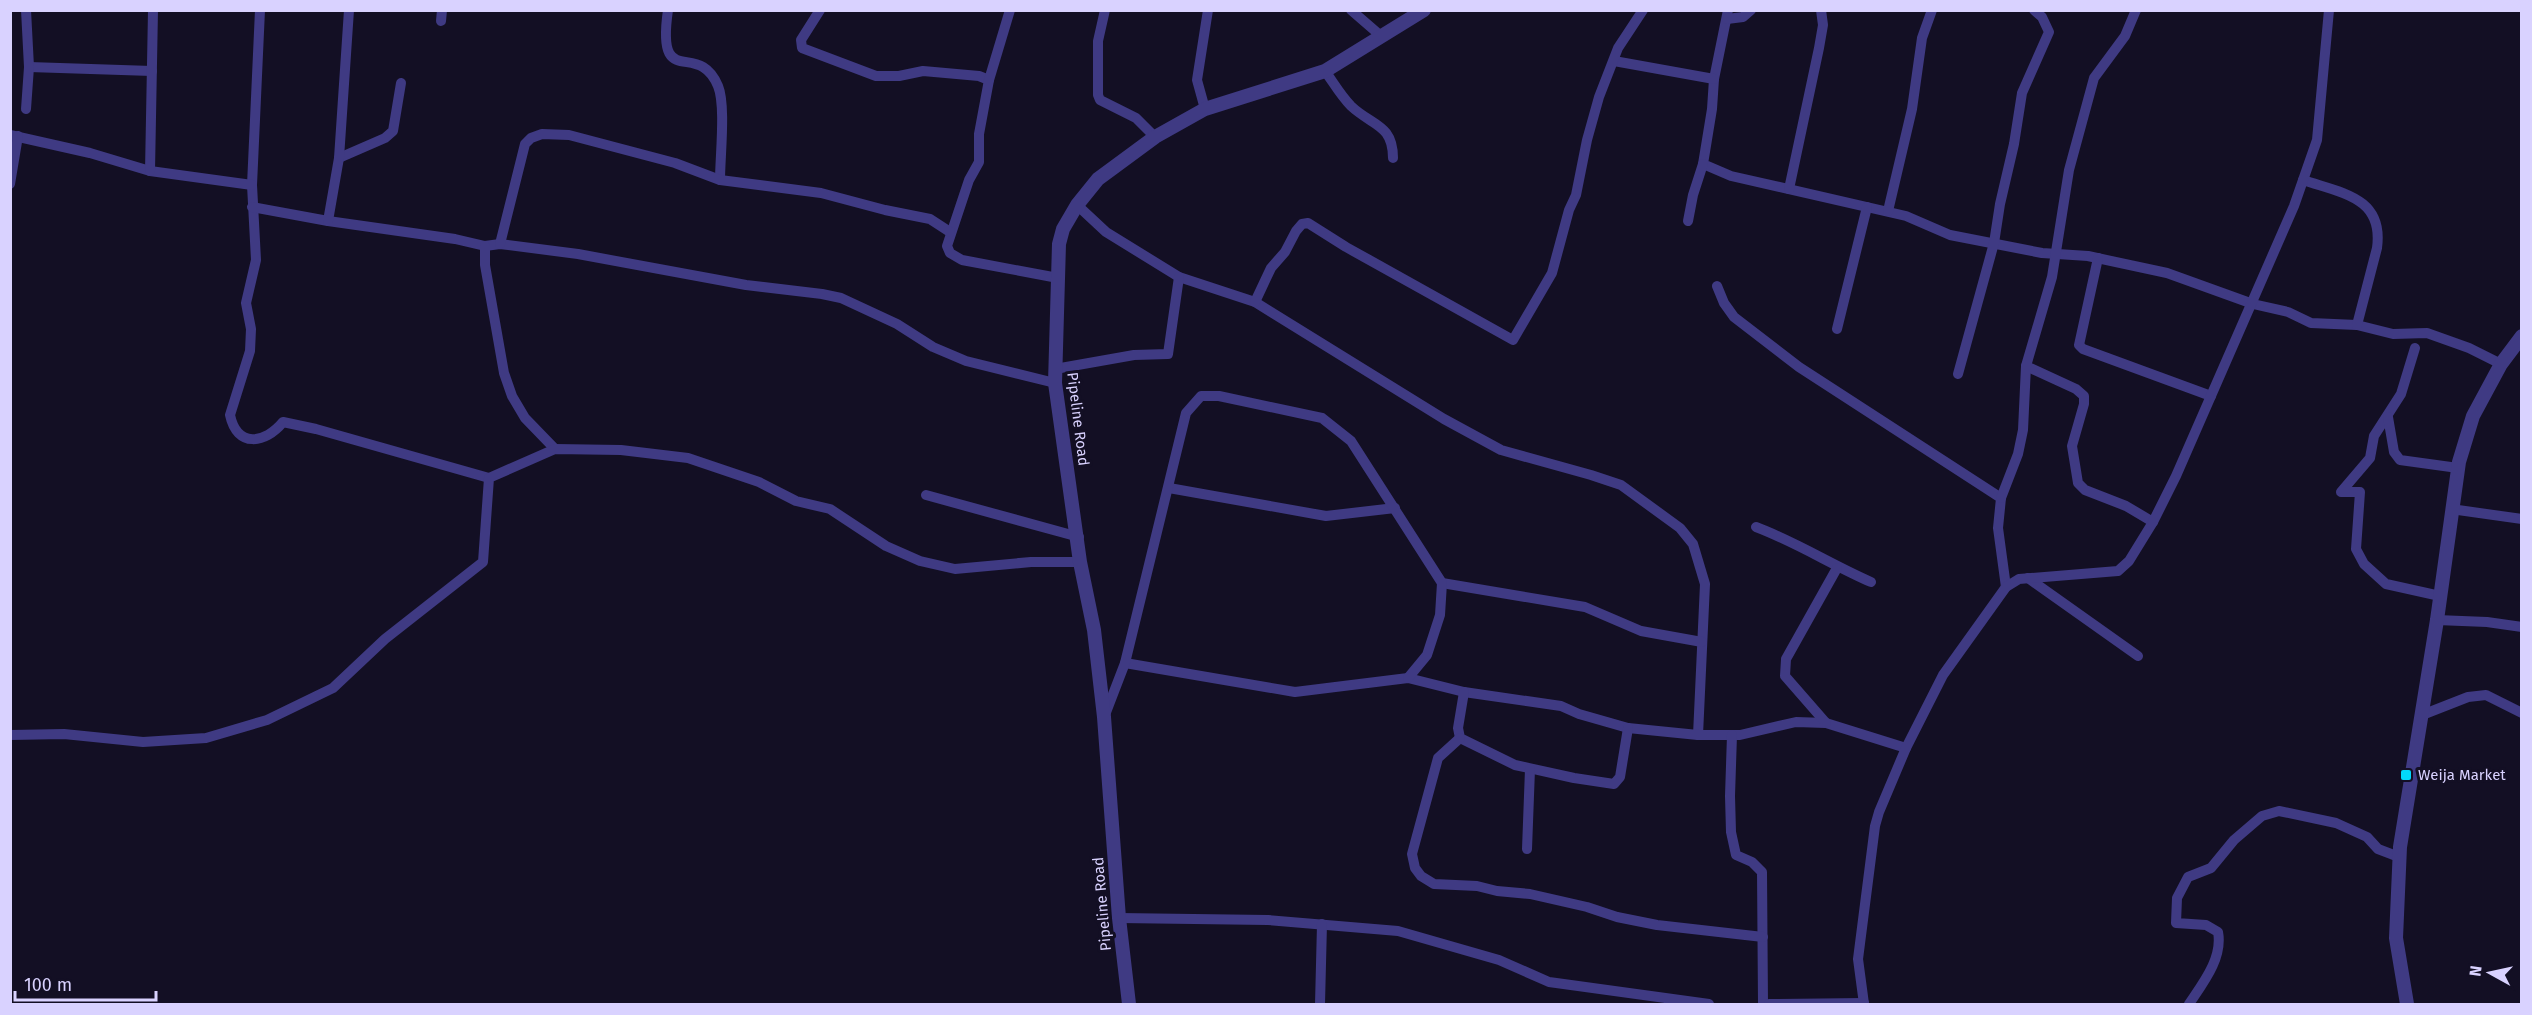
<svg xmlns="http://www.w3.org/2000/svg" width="2532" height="1015" viewBox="0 0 2532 1015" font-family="'Fira Sans',sans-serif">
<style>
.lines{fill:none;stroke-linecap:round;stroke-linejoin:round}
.minor{stroke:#3f3a83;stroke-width:10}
.tertiary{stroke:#3f3a83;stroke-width:14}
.poi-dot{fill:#02d8fb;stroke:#130f24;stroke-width:2}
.labels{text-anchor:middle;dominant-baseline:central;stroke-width:6;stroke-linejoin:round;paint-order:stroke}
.street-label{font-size:15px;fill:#d9d2ff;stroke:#130f24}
.poi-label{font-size:15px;fill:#d9d2ff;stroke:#130f24;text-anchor:start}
</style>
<rect width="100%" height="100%" fill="#130f24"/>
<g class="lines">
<!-- minor -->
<g class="minor">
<path d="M260,10L252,185L256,260L246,303L251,329L250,351L230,415C237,448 265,444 283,422L316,429L489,478"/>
<path d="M668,10C656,93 698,38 718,86C726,105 720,157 720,180"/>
<path d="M820,10L801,40L802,48L876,76H899L923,71L979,76L989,80"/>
<path d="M1010,10L989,80L979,134V162L969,180L947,246L950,253L962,260L1058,278"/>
<path d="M1105,10L1098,41V95L1100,100L1136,118L1155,137"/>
<path d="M1351,10L1381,36"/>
<path d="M1728,10L1714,79L1712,109L1703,164L1731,176L1906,216L1950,235L2042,253L2088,256L2167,273L2253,304L2288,312L2311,323L2357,325L2393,334L2427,333L2469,348L2501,364"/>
<path d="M1727,19L1743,17L1751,10"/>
<path d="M441,21L442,10"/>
<path d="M1614,61L1714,79"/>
<path d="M29,67L152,71"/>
<path d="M1325,71C1333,82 1341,96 1351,106C1372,126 1393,124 1393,158"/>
<path d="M26,109L29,67L26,10"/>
<path d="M1205,109L1197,80L1208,10"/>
<path d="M10,135L90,153L150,171L252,185"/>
<path d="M339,158L385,138L393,131L401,83"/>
<path d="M150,171L153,10"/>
<path d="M2303,180C2341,193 2384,197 2377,248L2357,325"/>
<path d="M10,184L18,136"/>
<path d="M1789,189L1819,48L1823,25L1821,10"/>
<path d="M1077,205L1106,232L1179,277L1255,302L1444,419L1501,450L1591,475L1621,485L1680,528L1693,544L1705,584L1698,735"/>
<path d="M252,207L328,221L455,239L485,246L500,244L578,254L746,285L822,294L841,298L897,324L933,347L966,361L1055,383"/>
<path d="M1888,211L1912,109L1922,38L1932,10"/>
<path d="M328,221L339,158L349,10"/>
<path d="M1688,221L1693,195L1703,164"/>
<path d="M500,244L525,144L531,138L542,134L569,135L675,163L720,180L821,193L885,210L930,219L950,232"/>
<path d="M485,246V265L504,373L512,396L525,418L555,449"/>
<path d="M2098,258L2079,345L2083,349L2211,396"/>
<path d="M1717,286L1724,303L1734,317L1799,367L2001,498L1998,528L2006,587"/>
<path d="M1255,302L1271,268L1285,252L1296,231L1302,224L1308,223L1346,247L1513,340L1552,273L1569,210L1576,195L1587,140L1599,97L1618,48L1643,10"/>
<path d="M1837,329L1867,207"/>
<path d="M2415,348L2401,394L2374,436L2370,458L2341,492H2360L2356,549L2364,564L2386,584L2440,596"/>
<path d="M2026,366L2076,389L2084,396V404L2072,446L2078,483L2085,490L2126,506L2153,522"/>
<path d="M1055,369L1134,355L1168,354L1179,277"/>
<path d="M1958,374L1994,243L2000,204L2014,144L2022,93L2049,32L2042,17L2034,10"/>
<path d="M2388,417L2394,452L2400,460L2458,468"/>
<path d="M1169,488L1326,516L1395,508"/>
<path d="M926,495L1079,537"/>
<path d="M2001,498L2018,454L2023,430L2026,366L2052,277L2069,170L2094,78L2125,36L2136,10"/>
<path d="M2451,509L2522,519"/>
<path d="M1756,527C1796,542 1832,565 1871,582"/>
<path d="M2028,578L2138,656"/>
<path d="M1442,583L1585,607L1641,631L1702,642"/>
<path d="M2437,620L2487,622L2522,627"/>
<path d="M1125,663L1295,692L1408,678L1464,692L1561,706L1579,714L1628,728L1698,735H1740L1796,722L1826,723L1906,748"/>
<path d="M1464,692L1458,728L1460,738L1515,765L1574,778L1614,784L1620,777L1628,728"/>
<path d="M1105,715L1125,663L1186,413L1201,396H1219L1322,418L1351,441L1442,583L1440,615L1427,655L1408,678"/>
<path d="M2422,715L2468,697L2486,695L2522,713"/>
<path d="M1826,723L1785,676L1786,659L1837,568"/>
<path d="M10,735L64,734L143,742L206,738L267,720L333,688L385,639L483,562L489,478L555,449L621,450L688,458L759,482L796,501L830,509L886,546L920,561L955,569L1031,562H1080"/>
<path d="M1732,735L1730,796L1731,832L1736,855L1752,862L1762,872L1763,1004"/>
<path d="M1460,738L1438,758L1412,854L1415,868L1421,876L1434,884L1477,886L1497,891L1530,894L1587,907L1617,917L1657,925L1763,937"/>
<path d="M1527,849L1530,769"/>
<path d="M1119,918L1268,920L1398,931L1499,960L1549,982L1709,1004"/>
<path d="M1320,1004L1322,924"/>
<path d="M1769,1004L1864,1003"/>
<path d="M1864,1004L1858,959L1875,826L1879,812L1906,748L1943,675L2006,587L2019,579L2118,571L2129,561L2153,522L2176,476L2294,206L2317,140L2329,10"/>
<path d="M2189,1004C2203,983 2223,958 2218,932L2206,925L2176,923L2177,898L2188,877L2211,868L2234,840L2262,816L2279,811L2336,823L2367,837L2378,849L2399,857"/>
</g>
<!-- tertiary -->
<g class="tertiary">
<path d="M1129,1004L1119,918L1104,717L1094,630L1080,562L1055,383L1059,244L1063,229L1077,205L1098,179L1155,137L1205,109L1325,71L1424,10"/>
<path d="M2407,1004L2396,938L2400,847L2437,620L2459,462L2473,416L2501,364L2522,336"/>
</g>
</g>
<!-- markers -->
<rect class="poi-dot" x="2400" y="769" width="12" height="12" rx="3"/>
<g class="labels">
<!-- street labels -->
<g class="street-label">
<text transform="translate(1078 419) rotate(83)">Pipeline Road</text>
<text transform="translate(1102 904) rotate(-95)">Pipeline Road</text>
</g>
<!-- poi labels -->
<g class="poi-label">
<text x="2418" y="775">Weija Market</text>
</g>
</g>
<!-- border -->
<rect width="2532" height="1015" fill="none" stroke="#d9d2ff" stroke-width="24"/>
<!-- north arrow -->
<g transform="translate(2490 973) rotate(278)" stroke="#130f24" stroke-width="4.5" paint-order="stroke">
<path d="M0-4.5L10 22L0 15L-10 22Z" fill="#d9d2ff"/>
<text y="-9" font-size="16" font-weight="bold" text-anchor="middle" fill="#d9d2ff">N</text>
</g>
<!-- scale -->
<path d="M15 991v9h141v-9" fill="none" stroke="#d9d2ff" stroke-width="3"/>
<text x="24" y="991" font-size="18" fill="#d9d2ff" stroke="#130f24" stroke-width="4.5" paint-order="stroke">100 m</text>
</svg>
